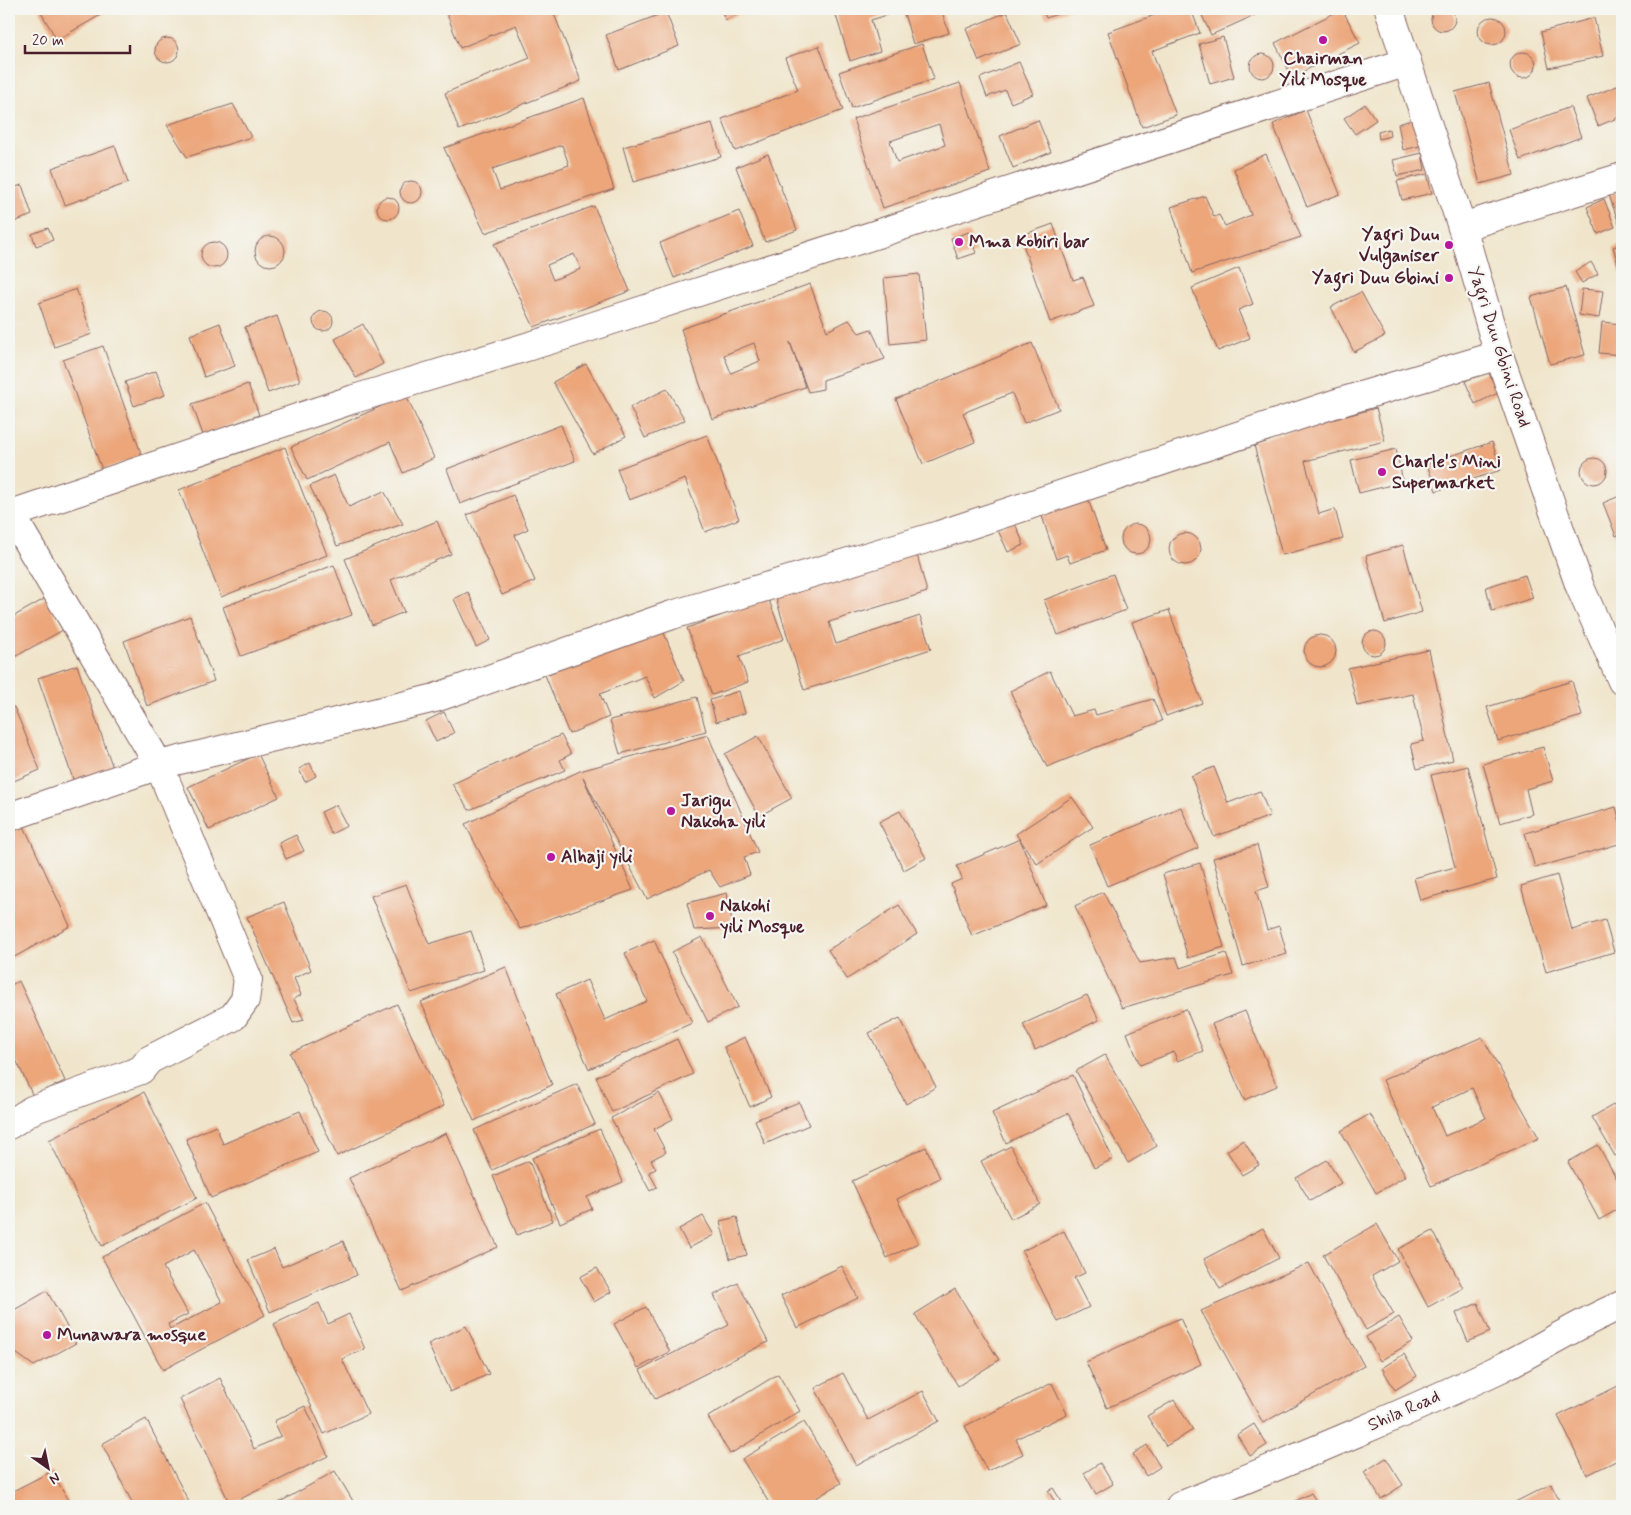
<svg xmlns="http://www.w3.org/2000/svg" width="1631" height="1515" viewBox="0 0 1631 1515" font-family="Mynerve,sans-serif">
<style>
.building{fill:#eca67a;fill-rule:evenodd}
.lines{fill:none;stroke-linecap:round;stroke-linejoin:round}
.street-casing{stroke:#846463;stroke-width:30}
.street{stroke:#fff;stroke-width:28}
.poi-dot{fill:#b5179e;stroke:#f6f6f2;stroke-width:2}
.labels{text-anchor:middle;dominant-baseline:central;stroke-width:4.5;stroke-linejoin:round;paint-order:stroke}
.poi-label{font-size:18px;font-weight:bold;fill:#4a1f2b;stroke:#f6f6f2;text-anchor:start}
.street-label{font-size:18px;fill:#4a1f2b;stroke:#f6f6f2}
</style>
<rect width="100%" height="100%" fill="#f6f6f2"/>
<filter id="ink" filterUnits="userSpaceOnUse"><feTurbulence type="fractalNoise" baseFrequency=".02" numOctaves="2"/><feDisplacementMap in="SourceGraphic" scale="10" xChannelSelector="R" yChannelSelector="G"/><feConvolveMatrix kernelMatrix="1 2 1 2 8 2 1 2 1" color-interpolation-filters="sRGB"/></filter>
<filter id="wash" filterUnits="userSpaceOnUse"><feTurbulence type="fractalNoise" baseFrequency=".0096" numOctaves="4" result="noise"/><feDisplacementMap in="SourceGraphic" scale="20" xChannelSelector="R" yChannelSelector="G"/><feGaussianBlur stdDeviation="1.12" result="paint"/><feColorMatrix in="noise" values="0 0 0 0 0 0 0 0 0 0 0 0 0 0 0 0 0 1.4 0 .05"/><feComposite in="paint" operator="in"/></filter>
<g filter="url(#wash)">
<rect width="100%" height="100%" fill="#f0e5cb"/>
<g id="blocks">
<!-- building -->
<g class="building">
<circle cx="1443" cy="19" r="12"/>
<path d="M39,9H111L57,40Z"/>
<path d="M445,9H563L554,14L581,81L459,130L445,93L530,58L516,25L460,48Z"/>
<path d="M721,9H751L725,20Z"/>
<path d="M834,9H941L949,33L913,44L903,10L871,20L880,51L850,61Z"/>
<path d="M1042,9H1071L1046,18Z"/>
<path d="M1171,9H1191L1200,33L1152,51L1176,115L1142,127L1108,32Z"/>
<path d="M1199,9H1255L1257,14L1211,35Z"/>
<path d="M1342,9L1360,43L1292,77L1275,43Z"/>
<path d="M666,12L679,46L619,70L606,35Z"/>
<path d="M1007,12L1021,44L979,61L966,29Z"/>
<circle cx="1492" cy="31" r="14"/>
<path d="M1594,18L1603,56L1549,68L1541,32Z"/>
<path d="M1223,37L1234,77L1210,84L1199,44Z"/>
<circle cx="167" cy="50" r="12"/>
<path d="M922,44L934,79L852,108L839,72Z"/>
<path d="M819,46L843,110L735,151L722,119L798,90L785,58Z"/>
<circle cx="1523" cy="65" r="13"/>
<circle cx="1262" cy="66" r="12"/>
<path d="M1019,62L1033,94L1011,103L1005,90L987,97L980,78Z"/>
<path d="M960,83L990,172L883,208L853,119ZM939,124L945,145L897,162L890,141Z"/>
<path d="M1489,83L1514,175L1480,184L1455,92Z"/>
<path d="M1622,84V116L1598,126L1587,98Z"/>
<path d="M584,98L614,189L485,233L444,148ZM562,145L569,165L500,190L492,169Z"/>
<path d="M233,104L251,137L187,157L167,125Z"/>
<path d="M1365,104L1376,120L1355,134L1344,118Z"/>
<path d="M1570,107L1581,137L1520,160L1509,130Z"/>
<path d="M1306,110L1340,194L1307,207L1273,124Z"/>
<path d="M1414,119L1420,146L1403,150L1398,124Z"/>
<path d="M1038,120L1051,152L1013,168L1000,136Z"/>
<path d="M712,123L721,157L633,182L623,147Z"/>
<path d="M1389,129L1390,136L1379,139L1378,132Z"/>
<path d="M115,146L128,183L65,205L52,168Z"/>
<path d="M1422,153L1425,170L1397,176L1393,160Z"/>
<path d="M768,154L797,230L765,242L736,167Z"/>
<path d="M1266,154L1301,237L1192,273L1171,207L1205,196L1214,217L1219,215L1225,226L1251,215L1234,169Z"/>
<path d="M1427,174L1432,193L1402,200L1397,181Z"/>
<circle cx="411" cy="192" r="11"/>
<path d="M22,185L32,215L9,224V189Z"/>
<path d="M1622,191V226L1620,227L1609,195Z"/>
<circle cx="388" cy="208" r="11"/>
<path d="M1604,199L1615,227L1598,234L1587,207Z"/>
<path d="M594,206L630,291L534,327L494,244ZM574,254L581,269L553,280L547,265Z"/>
<path d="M739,211L753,246L674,278L660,243Z"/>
<path d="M1053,224L1073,280L1083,277L1094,306L1050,322L1020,236Z"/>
<path d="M48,228L53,240L36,246L32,234Z"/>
<path d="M969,232L976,253L958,259L951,238Z"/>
<circle cx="270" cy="251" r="15"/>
<circle cx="214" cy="255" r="13"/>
<path d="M1622,244V278L1613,247Z"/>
<path d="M1591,262L1598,274L1582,283L1575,272Z"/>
<path d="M1239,268L1253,304L1238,310L1250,338L1218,351L1192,288Z"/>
<path d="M919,274L926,340L890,344L884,278Z"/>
<path d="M810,284L827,331L849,320L859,333L871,329L885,359L823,380V389L808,392L790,342L805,387L712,419L681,329ZM754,343L760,361L731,373L724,355Z"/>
<path d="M1566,287L1585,355L1550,364L1531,297Z"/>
<path d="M76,289L92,334L54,347L39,303Z"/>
<path d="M1582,289L1603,291L1599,318L1579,315Z"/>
<path d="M1361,292L1385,336L1354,352L1331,307Z"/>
<circle cx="323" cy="321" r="10"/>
<path d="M277,316L300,381L268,393L245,327Z"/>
<path d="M1602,322L1622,324V355L1599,353Z"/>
<path d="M220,323L235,366L204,377L190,335Z"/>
<path d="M363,324L383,364L356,378L335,339Z"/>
<path d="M1032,343L1059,409L1024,423L1012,393L963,413L975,442L923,464L896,399Z"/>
<path d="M103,346L142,456L102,470L63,360Z"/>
<path d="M586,364L626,436L593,454L553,382Z"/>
<path d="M156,371L165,395L134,406L125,382Z"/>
<path d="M1488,371L1498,393L1475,404L1465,381Z"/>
<path d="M248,384L259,415L203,435L192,404Z"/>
<path d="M667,389L685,420L645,438L630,407Z"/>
<path d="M406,395L434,458L403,473L390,442L307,480L291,447Z"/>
<path d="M1376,408L1385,441L1305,461L1319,514L1335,509L1343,539L1282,555L1253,441Z"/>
<path d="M561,425L575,461L460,504L447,469Z"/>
<path d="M707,435L739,519L705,532L685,479L629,500L617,469Z"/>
<path d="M1492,442L1501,470L1436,491L1427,464Z"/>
<path d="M285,447L327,555L221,597L179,490Z"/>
<path d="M1396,449L1403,482L1359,493L1351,460Z"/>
<circle cx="1594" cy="471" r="13"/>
<path d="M334,475L349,507L384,491L403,524L337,546L310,486Z"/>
<path d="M513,495L528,529L515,535L535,581L502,595L467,515Z"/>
<path d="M1622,495V533L1616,536L1603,503Z"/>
<path d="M1087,496L1106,550L1070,563L1067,555L1056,559L1041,513Z"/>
<path d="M437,521L451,554L391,580L404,612L372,625L345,559Z"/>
<path d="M1014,521L1024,545L1008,552L997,528Z"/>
<circle cx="1136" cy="539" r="15"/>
<circle cx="1185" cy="549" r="16"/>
<path d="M1403,545L1422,612L1385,623L1366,556Z"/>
<path d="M915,547L927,592L829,622L836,644L920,616L931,649L804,690L773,589Z"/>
<path d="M334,565L352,615L241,656L223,607Z"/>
<path d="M1113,574L1126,610L1058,635L1044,600Z"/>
<path d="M1525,575L1533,598L1492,611L1486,587Z"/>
<path d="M468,592L490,640L476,647L454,599Z"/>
<path d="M46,598L63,630L9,660V619Z"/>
<path d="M768,598L784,639L739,656L748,682L712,695L687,628Z"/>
<path d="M1169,610L1202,703L1166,716L1132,622Z"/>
<path d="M190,616L214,681L147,706L124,641Z"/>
<path d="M661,626L684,681L655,698L645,676L600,694L609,717L569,734L545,675Z"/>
<circle cx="1374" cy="643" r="12"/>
<circle cx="1320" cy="651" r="16"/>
<path d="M1429,650L1453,760L1417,769L1411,744L1424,741L1413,694L1357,706L1348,668Z"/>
<path d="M77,665L114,771L75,785L38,678Z"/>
<path d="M1050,671L1072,716L1094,710L1096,715L1153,699L1162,721L1047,767L1010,691Z"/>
<path d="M1572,681L1582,716L1498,741L1487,707Z"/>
<path d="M739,691L745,713L716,722L710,700Z"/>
<path d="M697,697L706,731L620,754L610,720Z"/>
<path d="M14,707L40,770L9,783V709Z"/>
<path d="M444,712L454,733L436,742L426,721Z"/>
<path d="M561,735L571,754L560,760L565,770L469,810L452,784Z"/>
<path d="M708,735L758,852L744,857L750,875L720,887L709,870L647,899L583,777L633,890L520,929L465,824L580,771Z"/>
<path d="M758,736L792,798L759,816L725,754Z"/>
<path d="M1543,747L1553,781L1526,789L1532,814L1500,823L1483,764Z"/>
<path d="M258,754L279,797L209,830L188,787Z"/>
<path d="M310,763L316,776L305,782L299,769Z"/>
<path d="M1468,766L1497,879L1420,900L1414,878L1455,867L1431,775Z"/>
<path d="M1214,767L1228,803L1260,791L1270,816L1214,837L1191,776Z"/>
<path d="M1072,797L1093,827L1037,864L1016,834Z"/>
<path d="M336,805L347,826L331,834L321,812Z"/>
<path d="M1181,807L1198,848L1107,886L1090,845Z"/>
<path d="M1616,807L1622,829V843L1535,868L1525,833Z"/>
<path d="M900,811L926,858L904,870L879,822Z"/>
<path d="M24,826L70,926L9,960V832Z"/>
<path d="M296,835L304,851L286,859L279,843Z"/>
<path d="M1020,839L1046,905L972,936L951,884L962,879L957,866Z"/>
<path d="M1257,845L1269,887L1256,891L1267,930L1279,926L1287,954L1243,966L1213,858Z"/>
<path d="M1200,863L1224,947L1188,958L1163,874Z"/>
<path d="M1557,875L1572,930L1605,920L1614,952L1546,972L1521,886Z"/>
<path d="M406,884L429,944L471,931L484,970L411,993L371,896Z"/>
<path d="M1103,892L1140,963L1176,957L1180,968L1226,953L1233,975L1122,1008L1075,906Z"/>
<path d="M727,893L733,928L694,930L687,903Z"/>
<path d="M284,902L311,970L294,978L301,995L294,999L304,1020L293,1023L247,917Z"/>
<path d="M899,905L917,934L847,979L828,950Z"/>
<path d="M702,937L738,1007L708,1022L672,952Z"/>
<path d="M654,940L692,1023L589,1069L556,994L587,980L605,1020L647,1001L625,953Z"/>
<path d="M506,967L552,1085L474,1121L421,1002Z"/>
<path d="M19,981L65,1081L33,1096L9,1045V986Z"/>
<path d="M1087,995L1099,1020L1035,1050L1023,1024Z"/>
<path d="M397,1004L444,1106L337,1156L290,1053Z"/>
<path d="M1186,1009L1203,1051L1177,1061L1174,1052L1140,1065L1127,1033Z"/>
<path d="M1245,1011L1277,1086L1244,1100L1212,1024Z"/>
<path d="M900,1018L936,1087L906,1104L869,1033Z"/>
<path d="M745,1037L771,1097L750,1107L724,1047Z"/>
<path d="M1482,1037L1539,1138L1431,1186L1383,1080ZM1472,1088L1486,1118L1445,1136L1432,1107Z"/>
<path d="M677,1039L693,1074L612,1112L596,1077Z"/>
<path d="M1105,1055L1157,1146L1128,1163L1076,1071Z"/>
<path d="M1073,1075L1113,1159L1094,1168L1068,1113L1006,1143L992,1113Z"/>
<path d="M577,1084L595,1124L492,1170L474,1130Z"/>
<path d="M144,1092L197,1198L102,1246L49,1140Z"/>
<path d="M659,1093L673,1119L654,1129L666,1152L651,1160L656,1169L649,1172L657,1187L650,1191L611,1118Z"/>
<path d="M1622,1100V1152L1615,1156L1592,1117Z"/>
<path d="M799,1102L809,1125L765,1144L755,1120Z"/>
<path d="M300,1111L318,1152L211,1198L186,1139L216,1126L223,1144Z"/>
<path d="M1370,1114L1406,1176L1376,1193L1341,1131Z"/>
<path d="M600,1129L623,1182L587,1197L592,1209L560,1223L532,1158Z"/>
<path d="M446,1133L498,1247L402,1291L349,1178Z"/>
<path d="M1243,1140L1259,1165L1242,1175L1227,1151Z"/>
<path d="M1598,1145L1622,1188V1207L1599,1220L1568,1162Z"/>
<path d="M1011,1146L1040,1204L1011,1219L981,1161Z"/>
<path d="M926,1147L940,1178L897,1199L918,1243L887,1258L852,1181Z"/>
<path d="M1327,1160L1341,1183L1310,1201L1296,1178Z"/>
<path d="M529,1161L553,1221L517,1235L493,1176Z"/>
<path d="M205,1203L265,1315L163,1370L102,1257ZM194,1250L222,1302L170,1329L168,1324L188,1314L163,1267Z"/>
<path d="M703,1216L714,1235L689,1248L679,1229Z"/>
<path d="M737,1217L747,1255L730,1259L720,1221Z"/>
<path d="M1377,1224L1398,1261L1372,1276L1394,1314L1366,1330L1323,1255Z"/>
<path d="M1263,1228L1279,1258L1220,1289L1204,1259Z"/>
<path d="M1064,1231L1085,1273L1074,1278L1089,1307L1058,1322L1022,1251Z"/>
<path d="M1433,1231L1463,1288L1428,1307L1398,1249Z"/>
<path d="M343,1241L357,1275L270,1312L248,1260L274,1249L282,1267Z"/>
<path d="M1309,1263L1364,1366L1263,1423L1201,1311Z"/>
<path d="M842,1266L858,1298L797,1328L781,1296Z"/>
<path d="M597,1268L611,1292L594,1302L580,1277Z"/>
<path d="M738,1283L768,1342L655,1399L640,1370L729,1325L714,1295Z"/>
<path d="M955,1289L999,1360L958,1386L915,1314Z"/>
<path d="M47,1291L76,1343L34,1366L9,1348V1313Z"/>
<path d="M319,1303L328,1324L349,1314L365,1349L342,1359L368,1414L324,1434L274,1324Z"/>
<path d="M1478,1303L1490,1332L1468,1342L1456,1313Z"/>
<path d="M646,1307L670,1352L638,1368L614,1324Z"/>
<path d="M1399,1317L1413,1341L1380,1361L1366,1337Z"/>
<path d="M1180,1318L1201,1364L1107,1408L1086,1362Z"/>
<path d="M466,1326L489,1374L450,1392L428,1344Z"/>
<path d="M1404,1354L1417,1376L1395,1390L1382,1368Z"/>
<path d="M843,1373L868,1420L923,1391L939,1421L856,1466L815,1388Z"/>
<path d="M778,1374L800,1411L730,1454L708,1417Z"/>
<path d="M220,1378L254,1449L281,1436L274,1421L305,1406L328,1456L230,1504L180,1399Z"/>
<path d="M1052,1383L1067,1414L1016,1439L1023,1454L987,1471L965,1426Z"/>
<path d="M1622,1384V1458L1587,1475L1558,1416Z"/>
<path d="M1174,1400L1193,1430L1166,1446L1147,1416Z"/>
<path d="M146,1419L191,1506H134L102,1444Z"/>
<path d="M804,1422L841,1483L803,1506H771L742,1459Z"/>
<path d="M1254,1424L1267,1445L1250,1456L1237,1435Z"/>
<path d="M1147,1445L1160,1467L1146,1476L1133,1454Z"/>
<path d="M1386,1458L1403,1485L1381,1499L1364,1472Z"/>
<path d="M1100,1463L1113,1484L1096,1494L1084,1473Z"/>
<path d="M52,1471L71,1506H13L9,1493Z"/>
<path d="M335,1471L353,1501L344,1506H273Z"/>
<path d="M1551,1484L1562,1506H1507Z"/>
<path d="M1053,1488L1062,1502L1057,1505L1048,1491Z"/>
<path d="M1311,1493L1319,1506H1297L1294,1502Z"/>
</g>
</g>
</g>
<g filter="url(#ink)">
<use href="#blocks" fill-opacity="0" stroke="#846463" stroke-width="1"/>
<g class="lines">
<defs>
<g id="street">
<path d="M1389,9L1462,227L1499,355L1580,587L1622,681"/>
<path d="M1462,227L1622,177"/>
<path d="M9,511L159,765L248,979L245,1000L233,1017L149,1060L141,1070L32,1110L9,1125"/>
<path d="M11,514L354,399L563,336L1407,62"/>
<path d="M9,817L159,765L435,698L672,615L939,535L1334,404L1499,355"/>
<path d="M1180,1506C1287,1462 1396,1418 1501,1368C1542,1348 1580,1322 1622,1305"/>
</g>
</defs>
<!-- street casing -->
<use href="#street" class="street-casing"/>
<!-- street -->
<use href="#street" class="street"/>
</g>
</g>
<!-- markers -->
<g class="poi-dot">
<circle cx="1323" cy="40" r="5"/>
<circle cx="959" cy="242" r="5"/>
<circle cx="1449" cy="245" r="5"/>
<circle cx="1449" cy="278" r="5"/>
<circle cx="1382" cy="472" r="5"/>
<circle cx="671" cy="811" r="5"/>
<circle cx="551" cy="857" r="5"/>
<circle cx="710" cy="916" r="5"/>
<circle cx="47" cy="1335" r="5"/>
</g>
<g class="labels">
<!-- poi labels -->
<g class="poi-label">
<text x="1323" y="59" text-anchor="middle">Chairman<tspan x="1323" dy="21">Yili Mosque</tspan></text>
<text x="1439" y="235" text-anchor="end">Yagri Duu<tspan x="1439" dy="21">Vulganiser</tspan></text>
<text x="969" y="242">Mma Kobiri bar</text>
<text x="1439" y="278" text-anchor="end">Yagri Duu Gbini</text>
<text x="1392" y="462">Charle's Mini<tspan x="1392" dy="21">Supermarket</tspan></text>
<text x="681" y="801">Jarigu<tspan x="681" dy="21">Nakoha yili</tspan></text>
<text x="561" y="857">Alhaji yili</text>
<text x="720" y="906">Nakohi<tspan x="720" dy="21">yili Mosque</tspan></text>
<text x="57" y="1335">Munawara mosque</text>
</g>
<!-- street labels -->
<g class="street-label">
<text transform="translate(1499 347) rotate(72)">Yagri Duu Gbini Road</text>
<text transform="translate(1404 1411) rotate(-24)">Shila Road</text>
</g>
</g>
<!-- margin -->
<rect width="1631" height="1515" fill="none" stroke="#f6f6f2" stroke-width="30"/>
<!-- north arrow -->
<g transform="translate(48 1468) rotate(147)" stroke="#f6f6f2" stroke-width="4" paint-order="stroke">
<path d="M0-4L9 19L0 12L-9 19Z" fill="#4a1f2b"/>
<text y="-8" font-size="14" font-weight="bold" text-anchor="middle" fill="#4a1f2b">N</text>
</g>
<!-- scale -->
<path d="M25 45v8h105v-8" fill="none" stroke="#4a1f2b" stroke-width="2.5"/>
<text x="32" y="45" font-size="15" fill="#4a1f2b" stroke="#f6f6f2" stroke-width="4" paint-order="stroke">20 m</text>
</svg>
